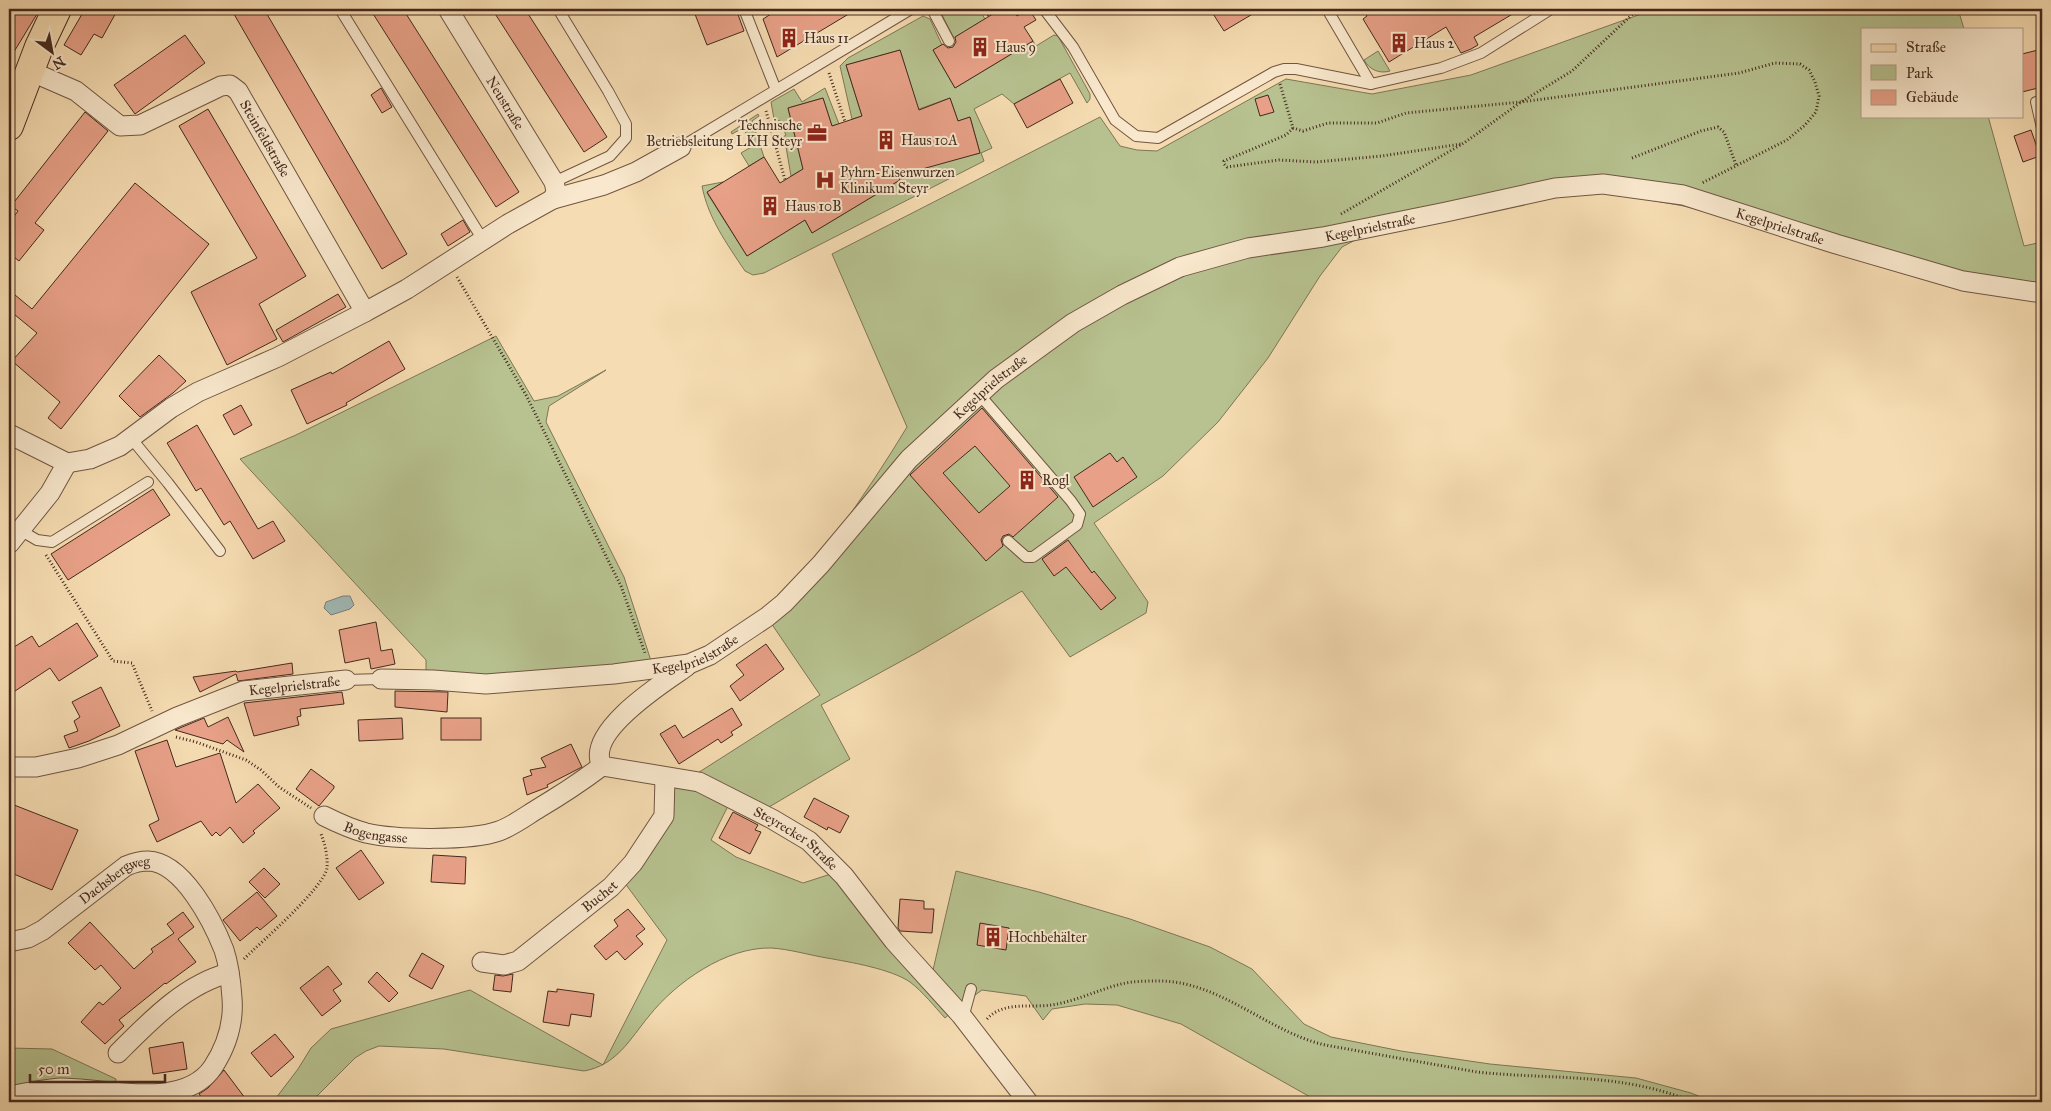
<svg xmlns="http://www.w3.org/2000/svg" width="2051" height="1111" viewBox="0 0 2051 1111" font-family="'IM FELL Great Primer',serif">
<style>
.green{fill:#b7c290;stroke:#7e7656}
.water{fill:#a0b9b6;stroke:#7b7f79}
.building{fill:#e8a188;stroke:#44291d;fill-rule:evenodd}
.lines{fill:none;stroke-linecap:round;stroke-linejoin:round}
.service-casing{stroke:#705642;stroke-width:12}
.minor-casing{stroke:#705642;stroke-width:21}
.primary-casing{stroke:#44291d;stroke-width:30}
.path{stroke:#44291d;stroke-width:3;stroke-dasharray:1 2.5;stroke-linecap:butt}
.service{stroke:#f9e8cd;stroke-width:10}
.minor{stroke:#f9e8cd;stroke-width:19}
.primary{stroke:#f6dcb2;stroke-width:28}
.labels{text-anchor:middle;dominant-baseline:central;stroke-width:4;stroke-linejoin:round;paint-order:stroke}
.poi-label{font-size:14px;fill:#44291d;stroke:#f9e8cd;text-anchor:start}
.street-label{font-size:14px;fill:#44291d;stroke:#f9e8cd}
</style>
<rect width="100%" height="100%" fill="#f6dcb2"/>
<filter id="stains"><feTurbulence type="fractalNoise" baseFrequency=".004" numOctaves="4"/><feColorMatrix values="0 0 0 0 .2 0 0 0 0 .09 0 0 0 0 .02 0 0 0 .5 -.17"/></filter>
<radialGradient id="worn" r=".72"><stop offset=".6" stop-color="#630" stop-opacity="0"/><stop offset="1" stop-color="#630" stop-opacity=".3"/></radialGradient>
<!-- green -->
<g class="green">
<path d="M942,9H979L985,19L954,38L941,13Z"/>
<path d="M1655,9H1958L1964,29H1862V116H1988L2024,246L2042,242V299L1684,206L1604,192H1563L1363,236L1342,247L1320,276L1268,358L1218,422L1163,476L1094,523L1148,602L1146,613L1070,657L1022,591L918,652L821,705L850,759L764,810L693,776L820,695L771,623C819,559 866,495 907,427L832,254L1100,117L1120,146L1137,150L1157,151L1286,79L1372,94L1471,75Z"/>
<path d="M923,16L930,19L942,45L933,50L955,88L1033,41L1036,46L1054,35L1058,36L1090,94V99L1087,103L1070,73L1014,104L1002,94L974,109L992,148L981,153L984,161L764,273L753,275L745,271C727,244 708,218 702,186L723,182L707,193L747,256L805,220L812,233L900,180L896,174L980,153L970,117L958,121L950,98L908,113L915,99L900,50L846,65L862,116L852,119L840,66L848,58Z"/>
<path d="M1378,51L1390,71C1379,74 1370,70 1364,60Z"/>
<path d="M825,88L839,124L832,126L823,98L788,108L803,169L791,176L785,141L780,139L786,135L780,121L774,119L771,102L794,89L802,102Z"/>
<path d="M758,114L759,116L752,121L764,157L749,166L741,153L753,146L743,128L732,134L731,132Z"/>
<path d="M496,336L534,401L558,396L606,370L549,406L546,422L624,577L652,664L515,676L426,673V660L240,459L296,435Z"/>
<path d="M682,784L730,802L711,840L736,857L803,883L834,873L953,1011L945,1018C934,1006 923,992 910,982C891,969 850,962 827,958C809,955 789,949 771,948C726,947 676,982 649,1016C630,1039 617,1065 584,1071L444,1049L379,1046L366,1051L355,1058L311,1102H273L298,1069L311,1048L331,1029L470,990L603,1065L667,940L624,882L671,790Z"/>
<path d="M956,871L1039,892L1130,919L1210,947L1252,969L1304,1024L1331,1037L1401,1051L1490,1064L1636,1078L1691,1093L1713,1102H1319L1181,1024L1117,1005L1085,1004L1052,1009L1043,1020L1026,996L982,990L960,1006L928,974L933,970Z"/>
<path d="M9,1048L52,1049L116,1079L115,1088H9Z"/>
</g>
<!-- water -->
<path class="water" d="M343,596H350L354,605L350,609L331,615L324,608L326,602Z"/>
<!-- building -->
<g class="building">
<path d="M9,9H40L9,60Z"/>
<path d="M85,9H118L102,38L94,34L81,55L64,45Z"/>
<path d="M231,9H264L407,254L382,269Z"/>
<path d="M370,9H403L519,192L496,207Z"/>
<path d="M492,9H525L607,137L584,152Z"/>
<path d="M693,9H736L744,31L707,45Z"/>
<path d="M779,9H857L777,57L763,19Z"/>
<path d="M1001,9H1013L1017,16L1029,9L1036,20L1024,27L1033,41L955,88L933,50L943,44L948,48L953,47L956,42L955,37Z"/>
<path d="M1210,9H1261L1224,31Z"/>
<path d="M1363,9H1521L1474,37L1478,45L1471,49L1461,53L1446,27L1389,62L1363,19L1367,16Z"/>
<path d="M185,35L205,63L135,114L114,85Z"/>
<path d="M2042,49V87L2022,92V54Z"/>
<path d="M900,50L919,110L950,98L958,121L970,117L980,153L897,176L900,180L812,233L805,220L747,256L707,192L764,157L780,183L803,169L788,108L823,98L832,126L862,116L846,65Z"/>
<path d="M1060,79L1073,103L1027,128L1014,104Z"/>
<path d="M381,88L392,107L382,113L371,95Z"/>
<path d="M1268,95L1274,112L1260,116L1255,99Z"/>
<path d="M208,109L306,276L259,304L277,339L227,365L191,292L257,258L179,126Z"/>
<path d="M85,112L108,131L35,223L44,230L19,261L9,253V223L18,211L11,206Z"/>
<path d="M2031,130L2040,156L2023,162L2014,136Z"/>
<path d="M135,183L209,244L61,429L48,418L60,402L12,361L37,333L9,310V290L32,309Z"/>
<path d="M463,220L470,232L448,246L441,234Z"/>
<path d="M338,294L346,307L283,342L276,330Z"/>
<path d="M389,341L405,369L346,403L347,405L307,424L291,390L331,372L332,374Z"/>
<path d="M159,355L186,381L173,393L140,417L119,396Z"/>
<path d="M241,405L252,425L234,435L223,415Z"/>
<path d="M982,408L1058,497L1013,537L1009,534L1003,536L1001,540L1003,546L986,561L910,475ZM975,446L1010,486L979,513L943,473Z"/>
<path d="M197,425L258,529L273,521L285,541L253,559L230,521L224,525L201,488L196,491L167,443Z"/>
<path d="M1110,453L1117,462L1123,457L1137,477L1093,507L1074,477Z"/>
<path d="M153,489L170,515L68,580L51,554Z"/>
<path d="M1068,540L1092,573L1094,571L1116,598L1101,610L1066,567L1054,576L1042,559Z"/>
<path d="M376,622L381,651L392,649L395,664L371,669L369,658L345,663L339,630Z"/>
<path d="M77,623L98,656L59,681L50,668L9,695V650L32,636L39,647Z"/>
<path d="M766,644L784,669L740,701L730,686L744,675L736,665Z"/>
<path d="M292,663L293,674L238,681L236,674L200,692L193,677L236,671L237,672Z"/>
<path d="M101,687L120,726L89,741L69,748L64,736L78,731L74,721L80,717L72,702Z"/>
<path d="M395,691L448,692L447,712L395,707Z"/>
<path d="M342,692L344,704L300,709L301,716L297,717L299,725L254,736L244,703Z"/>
<path d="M732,708L742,725L731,732L733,735L721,743L718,739L679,764L660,734L675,725L683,738Z"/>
<path d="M228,717L244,752L227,740L223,744L175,730L204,718L208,727Z"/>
<path d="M402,718L403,739L359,741L358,720Z"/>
<rect x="441" y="718" width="40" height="22"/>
<path d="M167,740L176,767L220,753L236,803L258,784L280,808L253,831L255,833L243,843L230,827L220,836L216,832L212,836L201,821L157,842L149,825L159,820L135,751Z"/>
<path d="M571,744L582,767L547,785L548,787L527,795L523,778L532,775L530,770L546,767L541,758Z"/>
<path d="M311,769L334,786V788L319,806L296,789Z"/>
<path d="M814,798L849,816L840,833L828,827L827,830L804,817Z"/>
<path d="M9,803L78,830L52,890L9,872Z"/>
<path d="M733,812L758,825L755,830L761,832L750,854L719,838Z"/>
<path d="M361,850L384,883L359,900L336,868Z"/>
<path d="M433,855L466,857L465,884L431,882Z"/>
<path d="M264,868L280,884L265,898L249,882Z"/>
<path d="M257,892L277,916L260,930L257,927L240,941L223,920Z"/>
<path d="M900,899L924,901V909H934L932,933L900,931L898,928Z"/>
<path d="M628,909L645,929L636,936L643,944L625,960L617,951L606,960L594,946L618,926L614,920Z"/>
<path d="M183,912L194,927L178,939L196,962L166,984L165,983L119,1020L124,1026L105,1044L81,1022L99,1002L103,1005L121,988L101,965L95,970L68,943L90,922L134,969L153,952L151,949L174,933L167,924Z"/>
<path d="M980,923L1009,928L1006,950L977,945Z"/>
<path d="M422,953L444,966L432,989L409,976Z"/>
<path d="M328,966L342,984L333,990L341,1001L322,1016L300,988Z"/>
<path d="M377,972L398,993L389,1002L368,982Z"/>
<path d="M513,974L511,992L493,990L495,975L503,976Z"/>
<path d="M557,989L594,994L591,1017L571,1014L569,1026L543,1022L548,991L557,992Z"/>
<path d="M275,1034L294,1057L271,1077L251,1053Z"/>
<path d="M183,1042L187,1069L153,1074L149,1048Z"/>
<path d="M224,1070L248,1102H205L199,1094L208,1088Z"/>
</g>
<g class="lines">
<defs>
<g id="service">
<path d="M340,9L483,240"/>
<path d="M744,9L776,90"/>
<path d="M932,9L949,41"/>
<path d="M1044,9L1073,47L1115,120L1136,136L1158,138L1274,72L1284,69H1296L1371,84L1441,68L1481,53L1551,9"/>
<path d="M1327,9L1371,84"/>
<path d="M2036,102L2042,128"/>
<path d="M681,147L911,9"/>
<path d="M554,182L610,156L626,138V124L608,91L558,9"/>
<path d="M979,394L1071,501L1080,514L1077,525L1033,557H1026L1008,541"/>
<path d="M131,438L168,483L220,551"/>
<path d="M20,530L37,540L52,542L148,482"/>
<path d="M346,680L381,679"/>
<path d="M963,1018L971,989"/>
</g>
<g id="minor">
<path id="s1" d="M448,9L554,182L556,191L553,199"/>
<path id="s2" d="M30,71L76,91L120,126L140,125L221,86L230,85L238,91L365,312"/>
<path d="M9,434L67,463L90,459L120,446L171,408L198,392L278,357L365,312L407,289L508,224L553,199L604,185L636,172L681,147"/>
<path d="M9,544L50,493L67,463"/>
<path id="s3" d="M686,667C663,683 584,732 602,766L699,782L772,819L809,841L844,876L894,941L961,1015L1028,1102"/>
<path id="s4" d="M381,679L433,680L486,684L614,674L689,664L710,655L767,617L784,603L821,564L909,459L996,379L1033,352L1073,323L1122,295L1180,267L1248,248L1323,237L1446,212L1555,188L1603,184L1683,195L1836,244L1963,281L2042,293"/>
<path id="s5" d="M9,767H36L78,758L118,745L177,717L243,691L346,680"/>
<path id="s6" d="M324,816C338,823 351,829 366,833C396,840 471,841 499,831C513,826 526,816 539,808C561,795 582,781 602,766"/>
<path id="s7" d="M9,942L28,938L43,930L126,866C133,863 140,861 148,861C183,862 213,922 224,950C229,965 231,983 232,998C234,1023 226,1047 213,1067C184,1111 105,1088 61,1088C44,1089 26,1093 9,1096"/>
<path id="s8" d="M482,962L504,965L518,961L611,887L633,863L664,816L665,777"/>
<path d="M118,1053C149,1022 185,984 229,973"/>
</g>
<path id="primary" d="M9,126L39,47L57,9"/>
</defs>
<!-- service casing -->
<use href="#service" class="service-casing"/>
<!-- minor casing -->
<use href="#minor" class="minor-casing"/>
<!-- primary casing -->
<use href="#primary" class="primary-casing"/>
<!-- path -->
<g class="path">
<path d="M767,9L770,15"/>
<path d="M984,9L989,16"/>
<path d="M829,73L845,122"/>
<path d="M1280,84L1293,128L1303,131L1328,123H1377L1406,113L1521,102L1739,73L1775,63L1800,64L1809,70L1815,82L1819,96L1816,112L1805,125L1787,140L1702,183"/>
<path d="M766,111L785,180"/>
<path d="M1293,128L1286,135L1224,161V164L1227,167L1279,160L1316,162L1382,156L1461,144"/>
<path d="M1632,158L1701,131L1718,127L1724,132L1736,165"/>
<path d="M1341,214L1464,143L1521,102L1572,71L1638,9"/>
<path d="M457,277L526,395L573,490L621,586L645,653"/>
<path d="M46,555L113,661L132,663L152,711"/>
<path d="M176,737L196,742L246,760L261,770L279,787L311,808"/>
<path d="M244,959C261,942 323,889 327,868C328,857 325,844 321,834"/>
<path d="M987,1019C1003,1001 1030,1008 1052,1005C1076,1001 1098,990 1121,984C1133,981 1147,981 1159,981C1220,981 1268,1032 1325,1045L1477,1072C1551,1080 1622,1072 1693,1102"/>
</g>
<!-- service -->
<use href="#service" class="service"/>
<!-- minor -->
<use href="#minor" class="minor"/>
<!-- primary -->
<use href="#primary" class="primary"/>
</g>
<!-- icons -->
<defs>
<symbol id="building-bare" viewBox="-9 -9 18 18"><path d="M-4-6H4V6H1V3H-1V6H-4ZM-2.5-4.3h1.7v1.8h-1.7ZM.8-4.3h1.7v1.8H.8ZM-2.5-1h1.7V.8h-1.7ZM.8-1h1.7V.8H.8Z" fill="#8f2418" stroke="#f9e8cd" stroke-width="2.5" paint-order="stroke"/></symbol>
<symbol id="office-bare" viewBox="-9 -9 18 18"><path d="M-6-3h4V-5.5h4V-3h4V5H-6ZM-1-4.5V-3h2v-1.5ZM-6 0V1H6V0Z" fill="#8f2418" stroke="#f9e8cd" stroke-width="2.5" paint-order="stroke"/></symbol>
<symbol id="hospital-bare" viewBox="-9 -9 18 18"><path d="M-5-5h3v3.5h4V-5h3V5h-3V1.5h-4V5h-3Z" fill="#8f2418" stroke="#f9e8cd" stroke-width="2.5" paint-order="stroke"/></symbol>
</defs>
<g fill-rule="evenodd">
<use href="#building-bare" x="775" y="24" width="28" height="28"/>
<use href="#building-bare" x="1385" y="29" width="28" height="28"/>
<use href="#building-bare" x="966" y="33" width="28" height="28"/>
<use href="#office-bare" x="803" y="119" width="28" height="28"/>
<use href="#building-bare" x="872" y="126" width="28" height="28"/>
<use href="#hospital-bare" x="811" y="166" width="28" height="28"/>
<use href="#building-bare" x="756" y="192" width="28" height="28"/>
<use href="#building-bare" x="1013" y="466" width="28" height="28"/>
<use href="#building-bare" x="979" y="923" width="28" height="28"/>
</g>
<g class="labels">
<!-- poi labels -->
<g class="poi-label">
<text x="804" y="38">Haus 11</text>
<text x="1414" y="43">Haus 2</text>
<text x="995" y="47">Haus 9</text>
<text x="802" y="125" text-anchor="end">Technische<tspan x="802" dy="16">Betriebsleitung LKH Steyr</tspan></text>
<text x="901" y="140">Haus 10A</text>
<text x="840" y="172">Pyhrn-Eisenwurzen<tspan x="840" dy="16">Klinikum Steyr</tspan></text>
<text x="785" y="206">Haus 10B</text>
<text x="1042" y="480">Rogl</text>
<text x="1008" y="937">Hochbehälter</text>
</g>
<!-- street labels -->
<g class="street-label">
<text stroke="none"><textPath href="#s1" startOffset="110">Neustraße</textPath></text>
<text stroke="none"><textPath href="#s2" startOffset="290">Steinfeldstraße</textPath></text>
<text stroke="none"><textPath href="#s4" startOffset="1562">Kegelprielstraße</textPath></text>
<text stroke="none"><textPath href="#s4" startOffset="1142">Kegelprielstraße</textPath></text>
<text stroke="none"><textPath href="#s4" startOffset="722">Kegelprielstraße</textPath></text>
<text stroke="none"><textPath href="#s4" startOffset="318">Kegelprielstraße</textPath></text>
<text stroke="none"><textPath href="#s5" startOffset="300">Kegelprielstraße</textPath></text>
<text stroke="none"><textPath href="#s6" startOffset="55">Bogengasse</textPath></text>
<text stroke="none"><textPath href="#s3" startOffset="349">Steyrecker Straße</textPath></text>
<text stroke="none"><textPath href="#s7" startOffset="125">Dachsbergweg</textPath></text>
<text stroke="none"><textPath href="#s8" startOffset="141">Buchet</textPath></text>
</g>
</g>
<!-- margin -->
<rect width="2051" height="1111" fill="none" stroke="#f6dcb2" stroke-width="30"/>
<rect x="10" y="10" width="2031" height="1091" fill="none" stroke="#44291d" stroke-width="2.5"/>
<rect x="15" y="15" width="2021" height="1081" fill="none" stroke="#44291d"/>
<!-- legend -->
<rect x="1861" y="28" width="162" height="90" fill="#f9e8cd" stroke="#b19c87"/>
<rect x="1871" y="44" width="25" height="8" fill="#f6dcb2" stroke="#b19c87"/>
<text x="1906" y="52" font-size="15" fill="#44291d">Straße</text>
<rect x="1871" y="65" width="25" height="15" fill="#b7c290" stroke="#b19c87"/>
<text x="1906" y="78" font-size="15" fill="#44291d">Park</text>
<rect x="1871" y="90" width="25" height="15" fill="#e8a188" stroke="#b19c87"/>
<text x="1906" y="102" font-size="15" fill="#44291d">Gebäude</text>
<!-- north arrow -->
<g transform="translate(52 52) rotate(148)" stroke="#f9e8cd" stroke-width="4" paint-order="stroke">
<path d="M0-4L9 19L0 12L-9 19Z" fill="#44291d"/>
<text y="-8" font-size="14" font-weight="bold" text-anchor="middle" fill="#44291d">N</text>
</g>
<!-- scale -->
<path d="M30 1074v8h135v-8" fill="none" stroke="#44291d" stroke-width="2.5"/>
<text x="38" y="1074" font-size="15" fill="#44291d" stroke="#f9e8cd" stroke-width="4" paint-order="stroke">50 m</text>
<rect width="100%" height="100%" filter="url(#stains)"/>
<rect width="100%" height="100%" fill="url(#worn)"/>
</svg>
